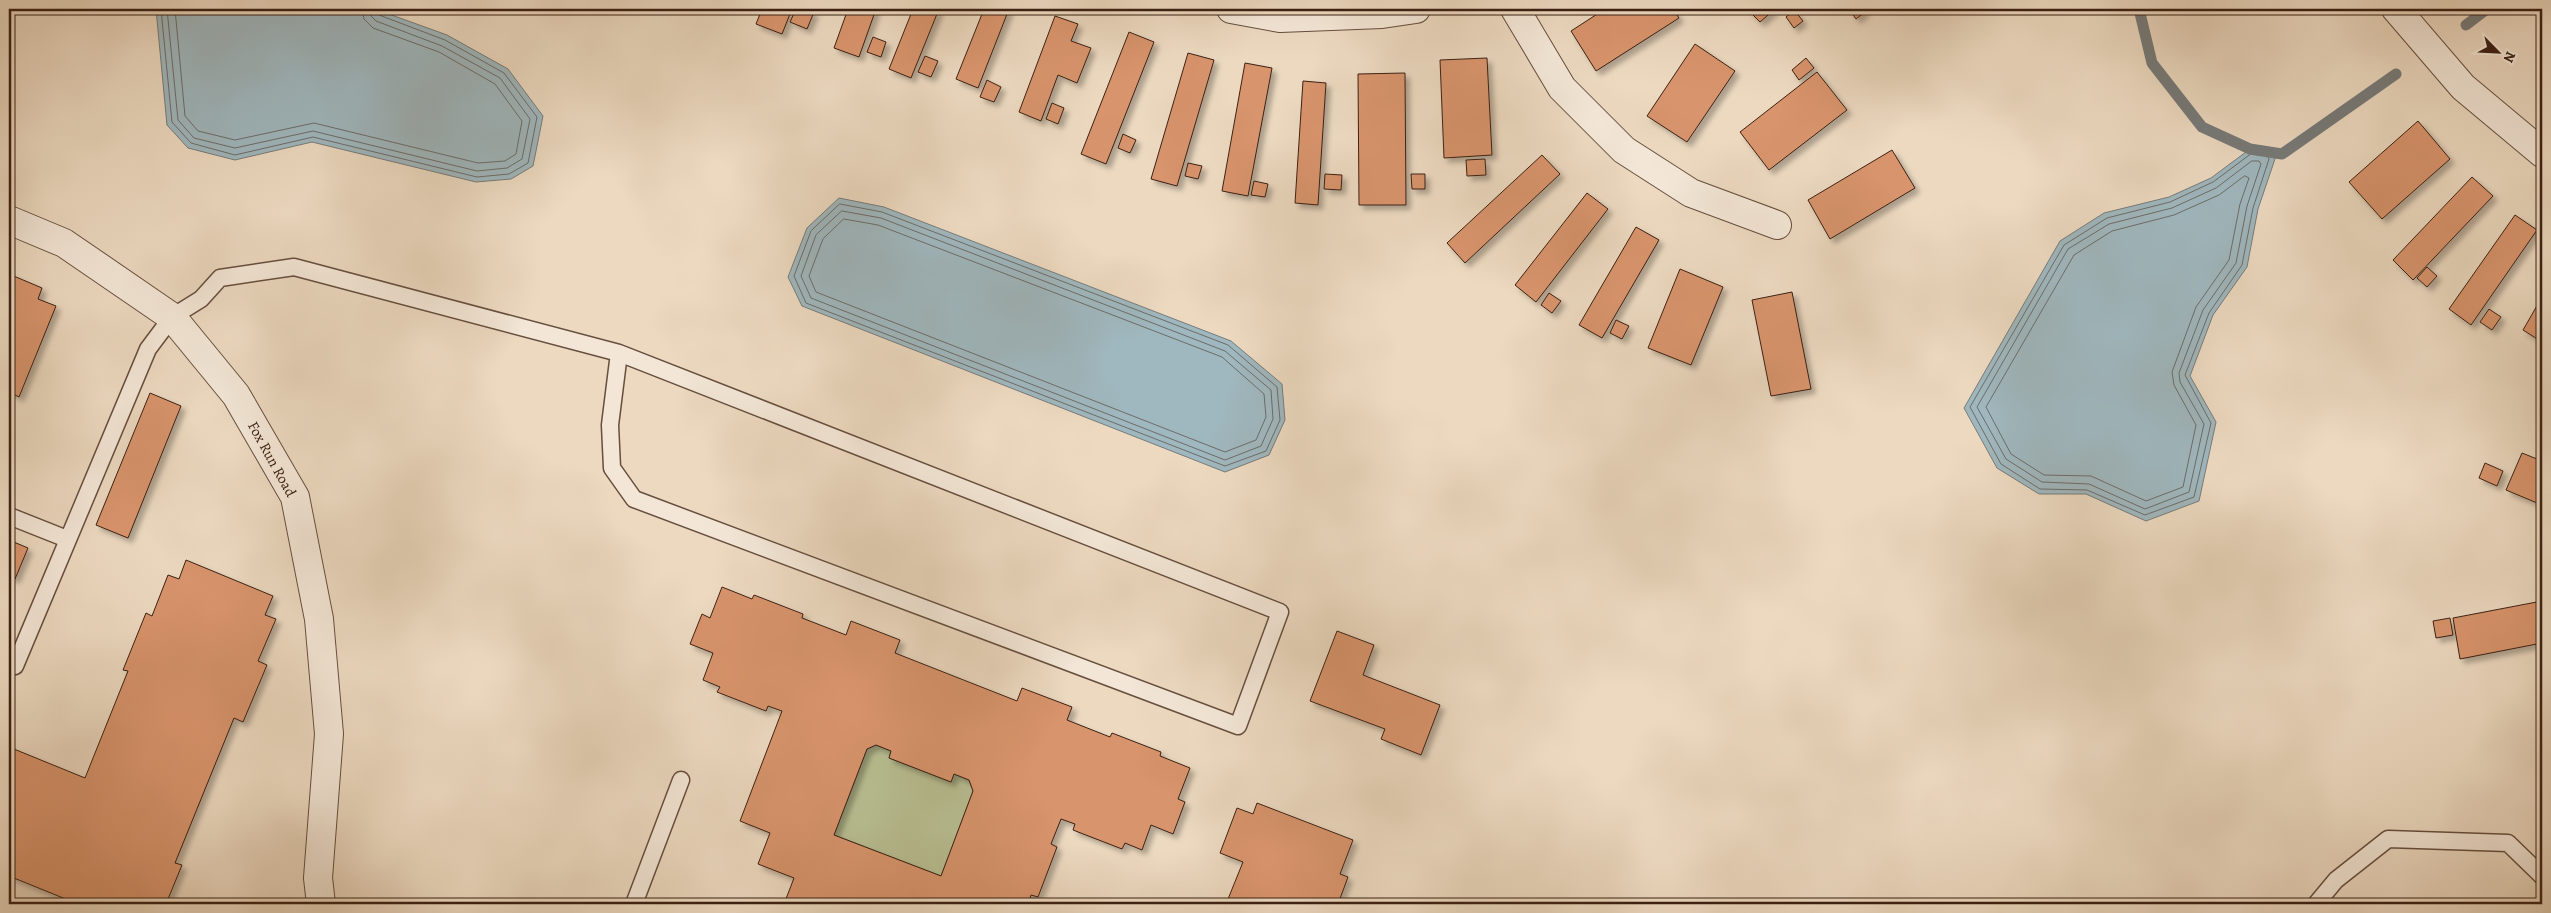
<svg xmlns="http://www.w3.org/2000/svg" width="2551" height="913" viewBox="0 0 2551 913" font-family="Alegreya,serif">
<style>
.green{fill:#b8bf92;stroke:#7a7052}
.water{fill:#9fb7be;stroke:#777b7a}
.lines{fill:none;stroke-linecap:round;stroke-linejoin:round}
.shore{stroke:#6d6c68;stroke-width:1}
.stream{stroke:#777b7a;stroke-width:11}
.building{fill:#d8946c;stroke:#3b2013;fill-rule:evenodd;filter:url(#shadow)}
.service-casing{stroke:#674e3e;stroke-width:19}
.minor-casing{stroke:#674e3e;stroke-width:30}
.service{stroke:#f3e6d6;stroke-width:16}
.minor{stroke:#f3e6d6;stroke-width:28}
.labels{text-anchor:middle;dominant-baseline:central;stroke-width:4;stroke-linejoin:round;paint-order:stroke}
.street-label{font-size:15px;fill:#3b2013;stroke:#f3e6d6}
</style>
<defs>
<filter id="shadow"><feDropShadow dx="4.5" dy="4.5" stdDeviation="2.5" flood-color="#0004"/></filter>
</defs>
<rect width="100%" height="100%" fill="#ecd9c0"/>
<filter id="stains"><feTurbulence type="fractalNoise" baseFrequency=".004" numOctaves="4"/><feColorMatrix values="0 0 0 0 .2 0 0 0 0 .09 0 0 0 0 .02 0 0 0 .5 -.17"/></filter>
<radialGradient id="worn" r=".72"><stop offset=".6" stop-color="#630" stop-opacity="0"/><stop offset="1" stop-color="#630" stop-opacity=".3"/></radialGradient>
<!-- green -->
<path class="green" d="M876,745L891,751L889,758L951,782L954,774L969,780L973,791L941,876L834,835L867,749Z"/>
<!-- water -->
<g class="water">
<path d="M156,9H375L447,35L508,69L543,116L533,166L511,179L476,182L312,142L235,160L188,148L167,125Z"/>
<path d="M2250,149L2277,153L2258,209L2247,267L2213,315L2190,376L2216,422L2199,501L2146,521L2086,494H2039L1997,468L1964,408L2060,241L2104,213L2169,197L2211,178Z"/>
<path d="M839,198L884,207L1231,341L1282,384L1285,420L1269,455L1225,472L802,306L788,277L807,228Z"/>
</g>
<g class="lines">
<!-- shore -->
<g class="shore">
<path d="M161,9L172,122L191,143L235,155L313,137L477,177L509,174L528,163L537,117L504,73L445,40L379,15L376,9"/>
<path d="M167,9L178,120L194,138L235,148L313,131L477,171L507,168L522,159L530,119L500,78L442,46L376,21L371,16L370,9"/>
<path d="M175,9L185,116L198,131L235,140L314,123L478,163L505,161L516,154L522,121L495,84L439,52L373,28L364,19L362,9"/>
<path d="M2251,154L2267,156L2269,159L2253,208L2242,265L2209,313L2185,375L2211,423L2194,497L2145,515L2087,490L2040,489L2001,464L1970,407L2064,245L2107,218L2170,202L2213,182Z"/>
<path d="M2252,161H2259L2261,164L2247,206L2236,263L2203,310L2179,373L2180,382L2204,424L2189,492L2145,509L2089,484L2042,482L2006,459L1977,407L2068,249L2109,224L2172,208L2216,188Z"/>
<path d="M2245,176L2249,178L2240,204L2229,260L2196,307L2172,372L2174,385L2196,425L2183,487L2146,501L2091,476L2044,475L2011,454L1986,407L2074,255L2112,231L2174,215L2219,195Z"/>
<path d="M840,204L882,212L1228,345L1277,387L1280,420L1266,451L1225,466L806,303L794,276L811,231Z"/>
<path d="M842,211L881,218L1225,351L1271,390L1273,419L1261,446L1225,460L811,298L801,276L816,235Z"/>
<path d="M844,219L878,225L1222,357L1264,394L1266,417L1256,440L1225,452L816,292L809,276L823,239Z"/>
</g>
<!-- stream -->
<g class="stream">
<path d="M2139,9L2152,63L2202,127L2250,149L2282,154L2396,74"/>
<path d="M2466,25L2487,9"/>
</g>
</g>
<!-- building -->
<g class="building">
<path d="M762,9H792L782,34L756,24Z"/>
<path d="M796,9H806L814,12L807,29L790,22Z"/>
<path d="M848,9H876L859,57L834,48Z"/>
<path d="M913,9H939L911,78L889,69Z"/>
<path d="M984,9H1009L978,88L956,79Z"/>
<path d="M1605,9H1673L1679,18L1596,71L1571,31Z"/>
<path d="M1747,9H1775L1760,22Z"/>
<path d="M1849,9H1863L1865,12L1856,19Z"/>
<path d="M1794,10L1803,21L1794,28L1786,17Z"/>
<path d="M1055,16L1078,24L1071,41L1091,48L1077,83L1058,75L1041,121L1019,112Z"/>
<path d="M1129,32L1154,42L1106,164L1081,154Z"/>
<path d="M873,37L886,42L881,57L867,52Z"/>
<path d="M1695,44L1735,71L1687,142L1647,116Z"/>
<path d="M1188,53L1214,60L1177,186L1151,179Z"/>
<path d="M925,56L938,61L931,77L918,72Z"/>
<path d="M1487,58L1492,155L1444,158L1440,60Z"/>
<path d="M1806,58L1814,68L1799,80L1792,70Z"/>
<path d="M1245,63L1272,68L1248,196L1222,191Z"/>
<path d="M1817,72L1847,110L1769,170L1740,132Z"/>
<path d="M1405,73L1406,205H1359L1358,74Z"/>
<path d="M987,80L1001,87L994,102L980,97Z"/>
<path d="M1303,81L1326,83L1318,205L1295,203Z"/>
<path d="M1052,103L1064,108L1058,124L1046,119Z"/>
<path d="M2418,121L2450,159L2382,219L2349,182Z"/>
<path d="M1123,134L1136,140L1130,153L1118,148Z"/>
<path d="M1892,150L1915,188L1830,239L1808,200Z"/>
<path d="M1542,155L1560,174L1465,263L1447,243Z"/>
<path d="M1485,159L1486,175L1467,176L1466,160Z"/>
<path d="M1188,163L1202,166L1198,179L1185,176Z"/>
<path d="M1325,174L1342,175L1341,190L1324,189Z"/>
<path d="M1411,174H1425V189H1412Z"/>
<path d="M2472,177L2493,196L2413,280L2393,260Z"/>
<path d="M1254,181L1268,184L1265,197L1251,195Z"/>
<path d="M1587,193L1608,209L1536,302L1515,285Z"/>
<path d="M2515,215L2537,230L2471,325L2449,309Z"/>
<path d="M1636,227L1659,240L1602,338L1579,325Z"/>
<path d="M2427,267L2437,276L2427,287L2417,278Z"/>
<path d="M1680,269L1723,287L1691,365L1648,348Z"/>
<path d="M9,274L42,288L38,299L56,306L19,397L9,392Z"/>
<path d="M1792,292L1811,389L1771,396L1752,300Z"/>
<path d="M1549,293L1561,301L1552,313L1541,305Z"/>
<path d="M2542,297V342L2523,330Z"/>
<path d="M2489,309L2501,317L2492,330L2480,322Z"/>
<path d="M1616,320L1629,326L1622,339L1610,333Z"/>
<path d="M150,393L181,406L128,538L96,525Z"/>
<path d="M2522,453L2542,461V505L2506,490Z"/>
<path d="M2485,463L2503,471L2497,486L2479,478Z"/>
<path d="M9,540L28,548L15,579L9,576Z"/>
<path d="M186,560L273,596L265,615L276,619L258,661L267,665L243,722L234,718L175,863L182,865L166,904H78L9,876V747L85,778L128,671L123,670L146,613L152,616L168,575L179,579Z"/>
<path d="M722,587L752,599L754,595L803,614L802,618L846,635L851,621L900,640L895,653L1017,701L1022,688L1072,707L1067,720L1110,737L1112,733L1161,752L1160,756L1190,768L1178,799L1185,802L1173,834L1151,825L1142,850L1125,843L1122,849L1073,830L1075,824L1061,819L1051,844L1057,847L1038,897L1031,895L1028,904H784L794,878L758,864L770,833L740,821L782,711L768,706L766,711L717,692L720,687L703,680L713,653L690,644L702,614L710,618ZM876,745L891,751L889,758L951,782L954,774L969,780L973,791L941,876L834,835L867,749Z"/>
<path d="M2542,601V643L2460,659L2453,618Z"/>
<path d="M2450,618L2453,635L2436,638L2433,621Z"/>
<path d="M1337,631L1374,645L1363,675L1440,705L1421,755L1381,739L1385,729L1310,701Z"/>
<path d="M1257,803L1353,840L1340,874L1348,877L1338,904H1226L1243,862L1220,853L1237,808L1253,814Z"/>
</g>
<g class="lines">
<defs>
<g id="service">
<path d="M9,516L67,539"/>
<path d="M9,664L15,666L148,349L172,317L201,299L220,278L294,267L619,353L1280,612L1238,726L634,499L612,468L610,425L619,353"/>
<path d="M634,904L681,780"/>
<path d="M2316,904L2336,880L2388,839L2508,843L2542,876"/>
</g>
<g id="minor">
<path d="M1231,9L1280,18L1382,14L1416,9"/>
<path d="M1515,9L1562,88L1624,150L1691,193L1777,225"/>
<path d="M2396,9L2463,87L2542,153"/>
<path d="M9,220L64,243L172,317L236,395L295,497L319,619L329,734L318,878L321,904"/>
</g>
</defs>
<!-- service casing -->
<use href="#service" class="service-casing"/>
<!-- minor casing -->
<use href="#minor" class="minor-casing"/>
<!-- service -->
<use href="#service" class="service"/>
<!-- minor -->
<use href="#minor" class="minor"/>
</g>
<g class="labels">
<!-- street labels -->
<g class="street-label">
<text transform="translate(272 459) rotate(61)">Fox Run Road</text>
</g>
</g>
<!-- margin -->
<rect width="2551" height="913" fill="none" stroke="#ecd9c0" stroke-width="30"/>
<rect x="10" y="10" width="2531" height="893" fill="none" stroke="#3b2013" stroke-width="2.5"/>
<rect x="15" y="15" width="2521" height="883" fill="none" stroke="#3b2013"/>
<!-- north arrow -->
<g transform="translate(2498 52) rotate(114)" stroke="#f3e6d6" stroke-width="4" paint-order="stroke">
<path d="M0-4L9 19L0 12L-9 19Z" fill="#3b2013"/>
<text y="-8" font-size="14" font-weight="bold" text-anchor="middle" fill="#3b2013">N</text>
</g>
<rect width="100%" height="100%" filter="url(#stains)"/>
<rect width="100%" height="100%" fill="url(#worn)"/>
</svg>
